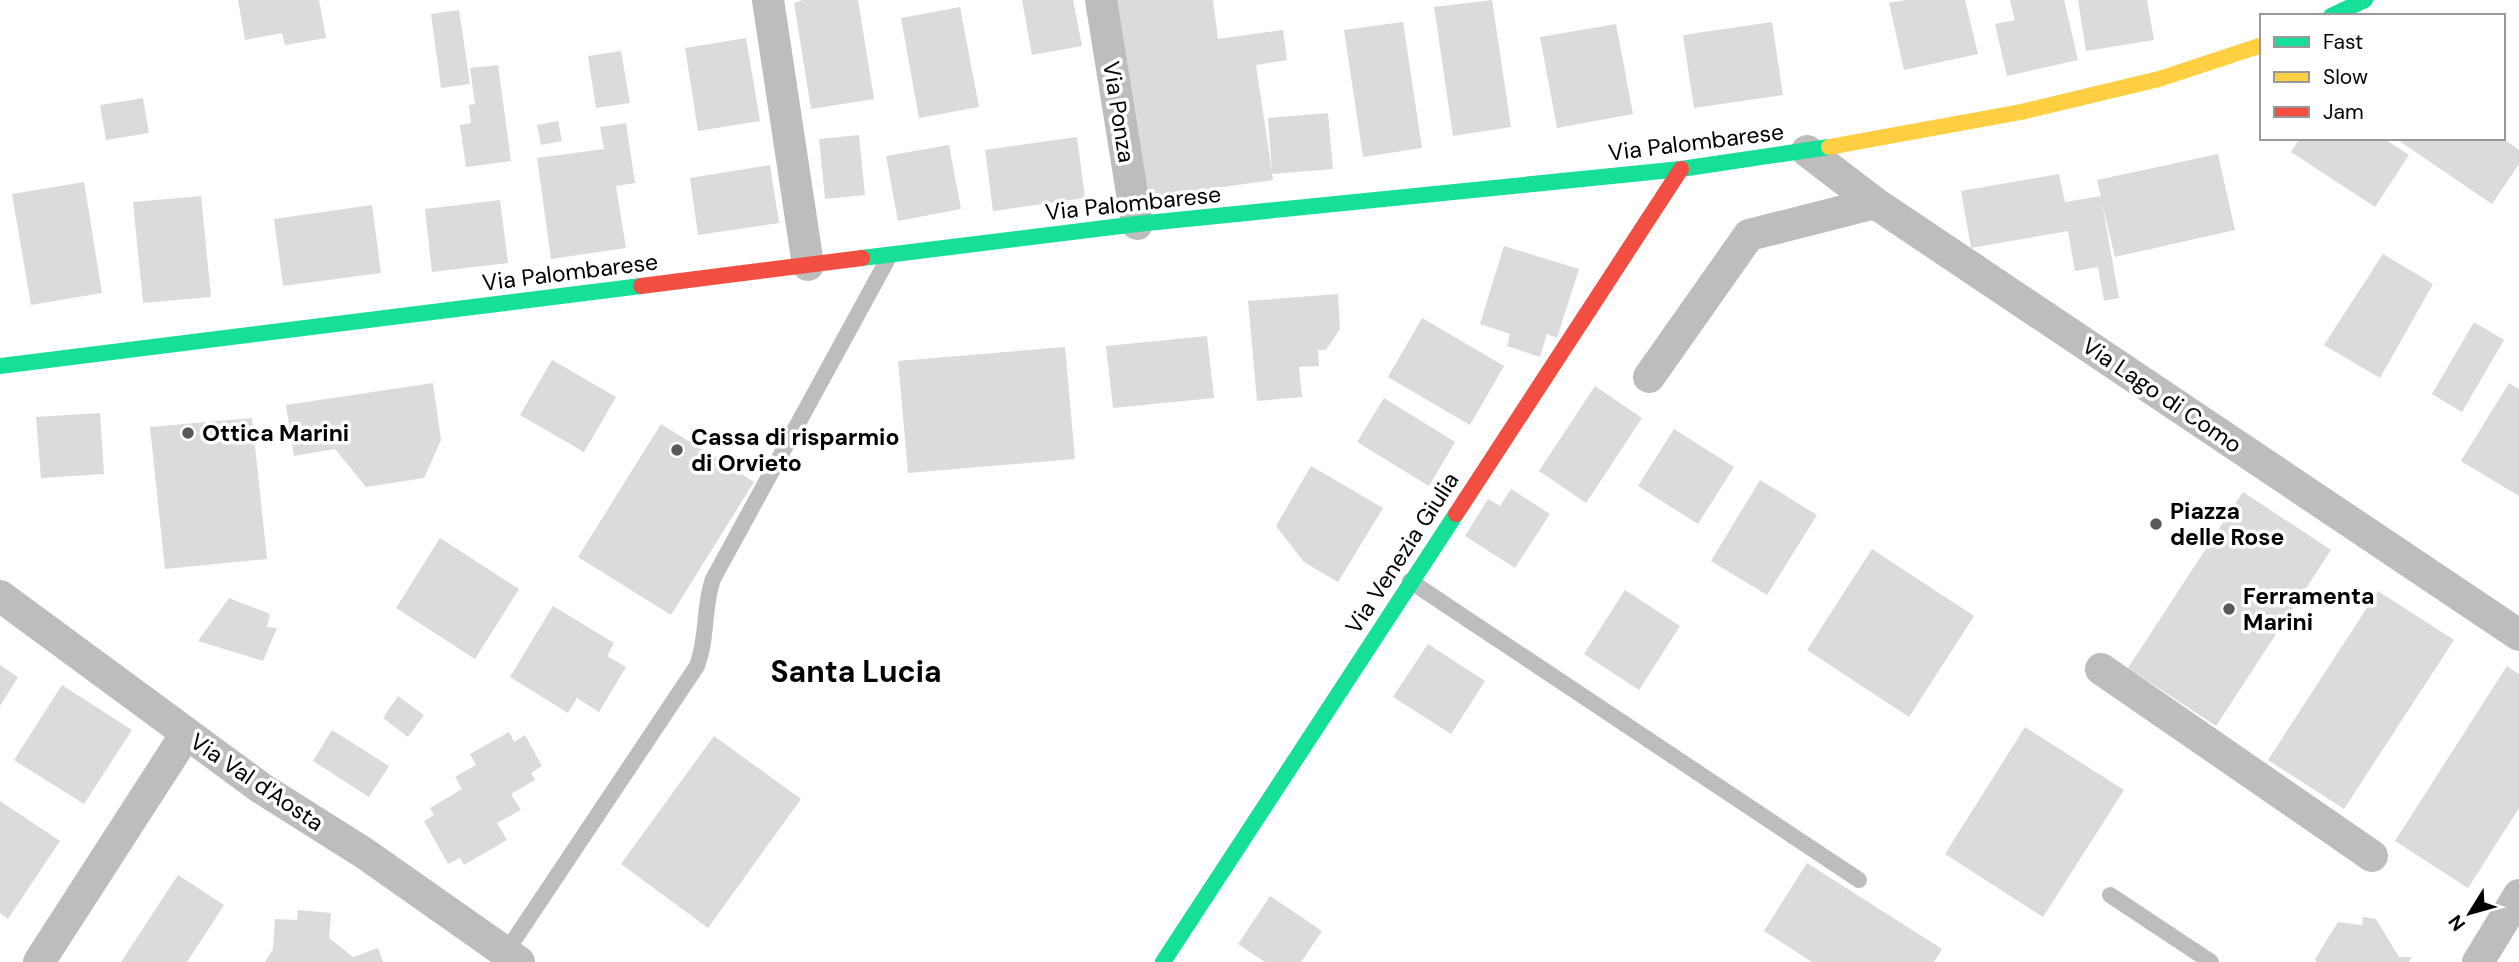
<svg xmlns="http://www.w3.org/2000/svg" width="2519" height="962" viewBox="0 0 2519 962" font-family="'DM Sans',sans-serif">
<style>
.building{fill:#dbdbdb}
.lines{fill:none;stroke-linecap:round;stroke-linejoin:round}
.lane{stroke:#bdbdbd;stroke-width:16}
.street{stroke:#bdbdbd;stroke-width:32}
.fast{stroke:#16e098;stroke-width:16}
.slow{stroke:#ffcf43;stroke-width:16}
.jam{stroke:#f24e42;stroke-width:16}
.poi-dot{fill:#595959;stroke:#fff;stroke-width:2.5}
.labels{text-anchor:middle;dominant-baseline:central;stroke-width:7;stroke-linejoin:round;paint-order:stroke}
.street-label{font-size:23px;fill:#000;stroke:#fff}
.poi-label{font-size:23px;font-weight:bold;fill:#000;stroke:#fff;text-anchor:start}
.district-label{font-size:30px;font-weight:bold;fill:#000;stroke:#fff}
</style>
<rect width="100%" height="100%" fill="#fff"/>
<!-- building -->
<g class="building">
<path d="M238,0H319L326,38L285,45L282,33L245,40Z"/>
<path d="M803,0H858L874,99L811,109L794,3Z"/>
<path d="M1022,0H1073L1082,46L1032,55Z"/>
<path d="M1107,0H1213L1218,39L1283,30L1287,60L1256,65L1272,172L1268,118L1328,113L1333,169L1272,174L1273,180L1135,199Z"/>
<path d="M1492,0L1511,127L1453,136L1434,7Z"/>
<path d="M1905,0H1965L1978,54L1904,70L1889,3Z"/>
<path d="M2010,0H2064L2078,60L2007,76L1995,24L2015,20Z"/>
<path d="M2078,0H2147L2154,40L2086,51Z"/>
<path d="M960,7L979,107L919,118L901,18Z"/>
<path d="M459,10L470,84L441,88L431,14Z"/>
<path d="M1403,22L1422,148L1363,157L1344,30Z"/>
<path d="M1772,22L1783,95L1694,108L1683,35Z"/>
<path d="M1616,24L1633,114L1557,128L1540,37Z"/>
<path d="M746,38L760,121L698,131L685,48Z"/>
<path d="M621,51L630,103L596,108L588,56Z"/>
<path d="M498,65L511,161L466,167L460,125L471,123L469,105L475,104L470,68Z"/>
<path d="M143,98L149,133L106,140L100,105Z"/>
<path d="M558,121L562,141L541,145L537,125Z"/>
<path d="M626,123L635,183L616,186L626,248L551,259L537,158L604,149L600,127Z"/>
<path d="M859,135L865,195L825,199L819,139Z"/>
<path d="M1077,137L1085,198L993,211L985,150Z"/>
<path d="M2300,138H2383L2409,155L2375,207L2291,152Z"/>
<path d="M2395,138H2502L2519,150V164L2492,204Z"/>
<path d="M949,145L961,209L898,221L886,156Z"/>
<path d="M2218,154L2235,230L2115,257L2102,203L2119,298L2104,301L2098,267L2075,271L2068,231L1971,248L1961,191L2059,174L2065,202L2101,196L2097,180Z"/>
<path d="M770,165L779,223L698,235L690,178Z"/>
<path d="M84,182L102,293L31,305L12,194Z"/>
<path d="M201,196L211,297L143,303L133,202Z"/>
<path d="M500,200L508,263L432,272L425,209Z"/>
<path d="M372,205L381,273L283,286L274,219Z"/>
<path d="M1504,246L1579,269L1557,338L1547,334L1540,357L1507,346L1510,334L1480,324Z"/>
<path d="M2383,254L2433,284L2380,378L2324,345Z"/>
<path d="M1338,294L1340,329L1326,350H1318L1319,366L1299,367L1302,397L1257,401L1248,301Z"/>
<path d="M1422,318L1504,366L1470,425L1388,377Z"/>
<path d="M2474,322L2504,340L2462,412L2432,394Z"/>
<path d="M1207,336L1214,398L1113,408L1106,346Z"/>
<path d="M1065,347L1075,459L908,473L898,361Z"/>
<path d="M552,360L616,397L584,452L520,415Z"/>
<path d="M433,383L441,440L424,478L366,487L335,449L294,456L286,405Z"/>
<path d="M2509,383L2519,389V496L2461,461Z"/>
<path d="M1595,386L1642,418L1586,503L1539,471Z"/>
<path d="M1384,398L1455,442L1429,486L1357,442Z"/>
<path d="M100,413L104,474L41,478L36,417Z"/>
<path d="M252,418L267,559L165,569L150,427Z"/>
<path d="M661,424L754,482L671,615L578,557Z"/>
<path d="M1674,429L1734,467L1698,524L1638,486Z"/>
<path d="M1311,466L1383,508L1338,582L1304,562L1276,526Z"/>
<path d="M1760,480L1817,515L1767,595L1711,561Z"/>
<path d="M1511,489L1550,514L1515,568L1465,536L1488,499L1500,506Z"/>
<path d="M2243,492L2331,550L2216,726L2128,668Z"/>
<path d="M440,538L519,589L475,659L396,608Z"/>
<path d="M1872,549L1974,616L1909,717L1807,650Z"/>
<path d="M1625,590L1680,626L1639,690L1584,654Z"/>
<path d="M2378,591L2454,640L2344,809L2268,760Z"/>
<path d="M229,598L270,614L267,627L277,628L263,661L198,641Z"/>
<path d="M553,606L614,643L607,656L626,667L599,712L577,698L568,713L510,677Z"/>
<path d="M1428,644L1485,681L1451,734L1393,697Z"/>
<path d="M0,665L18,677L0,706Z"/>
<path d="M2507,666L2519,674V808L2468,888L2395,841Z"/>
<path d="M62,685L132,730L84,804L14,760Z"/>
<path d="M398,696L424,715L408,737L383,718Z"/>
<path d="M2025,727L2124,790L2043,917L1945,854Z"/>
<path d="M332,730L389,766L369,797L313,761Z"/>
<path d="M509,732L514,742L525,735L542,766L531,773L535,780L511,794L521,810L497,823L507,840L464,865L460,858L448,864L424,821L434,815L430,808L462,789L455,777L476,765L470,754Z"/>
<path d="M714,736L801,799L708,928L621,864Z"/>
<path d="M0,801L60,841L8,919L0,913Z"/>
<path d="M1807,863L1942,949L1934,962H1812L1764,931Z"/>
<path d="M178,875L224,905L187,962H121Z"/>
<path d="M1270,896L1322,931L1301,962H1265L1238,944Z"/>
<path d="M298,910L331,913L329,938L353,957L378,948L383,962H265L273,949L275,919L297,920Z"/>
<path d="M2363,917L2376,919L2399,957H2412L2409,962H2316L2315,959L2338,922L2362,925Z"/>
</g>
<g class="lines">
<!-- lane -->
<g class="lane">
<path d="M1410,581L1859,880"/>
<path d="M2110,895L2211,962"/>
<path d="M506,952L697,666C708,637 703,607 713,579L889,257"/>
</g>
<!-- street -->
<g class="street">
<path d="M768,0L808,265"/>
<path d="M1101,0L1137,224"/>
<path d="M1807,151L1875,203L2519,635"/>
<path d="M1649,377L1749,235L1875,203"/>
<path d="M0,596L261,788L364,853L519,962"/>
<path d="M2101,669L2372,856"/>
<path d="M39,962L186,734"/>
<path d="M2478,962L2519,895"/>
</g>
<!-- fast -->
<g class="fast">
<path d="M2331,16L2365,0"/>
<path d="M862,258L1137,224L1681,169L1829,147"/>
<path d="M0,366L641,286"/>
<path d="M1163,962L1456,514"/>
</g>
<!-- slow -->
<path class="slow" d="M1829,147L2021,112L2159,79L2262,45"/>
<!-- jam -->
<g class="jam">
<path d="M641,286L862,258"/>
<path d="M1456,514L1681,169"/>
</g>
</g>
<!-- markers -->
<g class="poi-dot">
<circle cx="188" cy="433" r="7"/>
<circle cx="677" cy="450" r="7"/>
<circle cx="2156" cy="524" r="7"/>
<circle cx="2229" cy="609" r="7"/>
</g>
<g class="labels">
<!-- street labels -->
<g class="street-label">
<text transform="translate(1119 112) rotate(81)">Via Ponza</text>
<text transform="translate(1696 142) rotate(-7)">Via Palombarese</text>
<text transform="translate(1133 203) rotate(-6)">Via Palombarese</text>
<text transform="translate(570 272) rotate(-7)">Via Palombarese</text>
<text transform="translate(2162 395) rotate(34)">Via Lago di Como</text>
<text transform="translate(1402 553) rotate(-57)">Via Venezia Giulia</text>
<text transform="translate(257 782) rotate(34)">Via Val d'Aosta</text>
</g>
<!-- poi labels -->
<g class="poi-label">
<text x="202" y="433">Ottica Marini</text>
<text x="691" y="437">Cassa di risparmio<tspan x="691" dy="26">di Orvieto</tspan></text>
<text x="2170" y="511">Piazza<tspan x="2170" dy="26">delle Rose</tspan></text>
<text x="2243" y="596">Ferramenta<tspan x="2243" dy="26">Marini</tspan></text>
</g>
<!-- district labels -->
<g class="district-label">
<text x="856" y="671">Santa Lucia</text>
</g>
</g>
<!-- legend -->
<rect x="2260" y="14" width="245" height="126" fill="#ffffff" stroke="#999999" stroke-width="2"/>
<rect x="2274" y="37" width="35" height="10" fill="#16e098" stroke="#999999" stroke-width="2"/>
<text x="2323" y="49" font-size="21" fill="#000000">Fast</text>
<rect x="2274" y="72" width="35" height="10" fill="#ffcf43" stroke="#999999" stroke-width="2"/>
<text x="2323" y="84" font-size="21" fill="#000000">Slow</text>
<rect x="2274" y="107" width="35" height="10" fill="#f24e42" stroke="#999999" stroke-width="2"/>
<text x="2323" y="119" font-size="21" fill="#000000">Jam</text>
<!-- north arrow -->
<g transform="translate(2470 913) rotate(233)" stroke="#ffffff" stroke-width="5" paint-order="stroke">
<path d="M0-5L12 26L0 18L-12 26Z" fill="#000000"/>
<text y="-10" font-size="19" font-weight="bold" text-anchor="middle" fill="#000000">N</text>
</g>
</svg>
